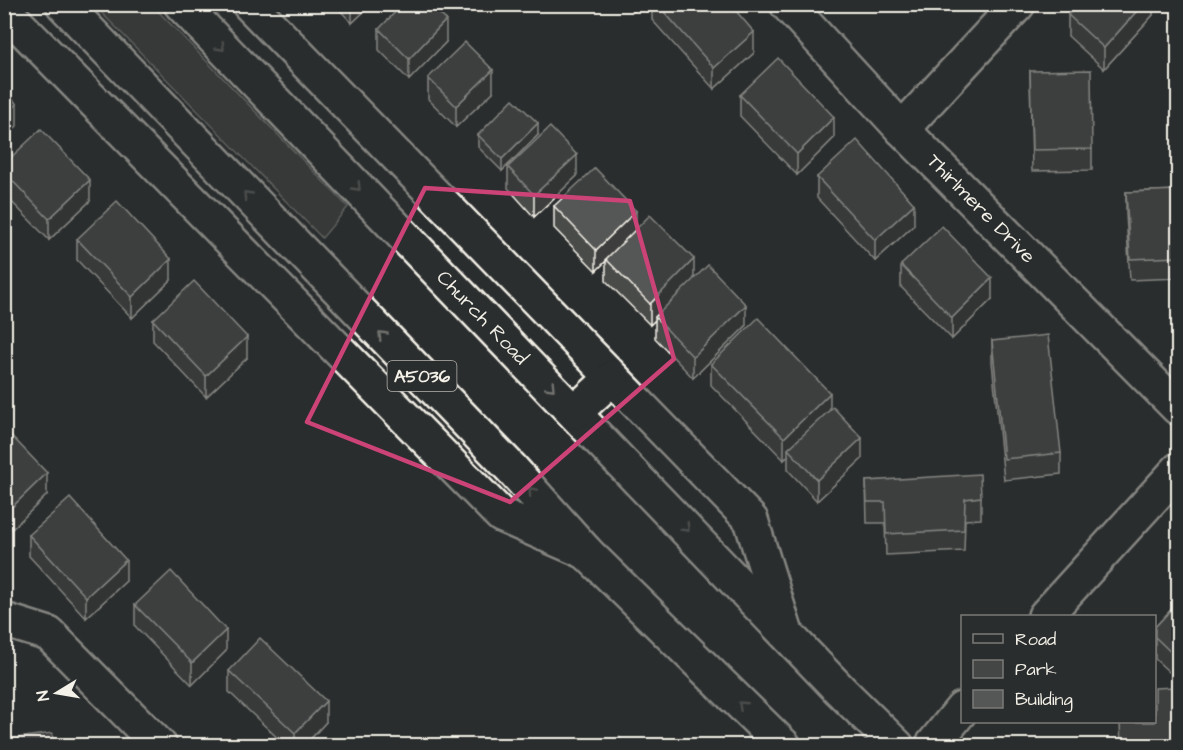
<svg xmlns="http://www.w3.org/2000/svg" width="1183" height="750" viewBox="0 0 1183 750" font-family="'Architects Daughter',sans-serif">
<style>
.green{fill:#444645;stroke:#9c9c96;stroke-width:1.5}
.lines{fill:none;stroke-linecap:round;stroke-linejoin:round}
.minor-casing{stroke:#f4f1e8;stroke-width:38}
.highway-casing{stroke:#f4f1e8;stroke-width:38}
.minor{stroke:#2a2d2e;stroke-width:33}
.highway{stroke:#2a2d2e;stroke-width:33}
.wall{fill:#494b4a;stroke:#f4f1e8;stroke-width:1.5}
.shaded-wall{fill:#3c3d3c;stroke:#f4f1e8;stroke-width:1.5}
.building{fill:#555756;stroke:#f4f1e8;stroke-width:1.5}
.oneway{stroke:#71726f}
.marked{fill:none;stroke:#cc4377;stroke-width:4.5;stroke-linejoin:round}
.labels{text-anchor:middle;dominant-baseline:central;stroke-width:5;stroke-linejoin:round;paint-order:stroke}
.shield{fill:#2a2d2e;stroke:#b7b6b0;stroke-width:1.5}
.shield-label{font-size:18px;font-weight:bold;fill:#f4f1e8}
.street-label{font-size:20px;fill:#f4f1e8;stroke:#2a2d2e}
</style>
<rect width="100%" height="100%" fill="#2a2d2e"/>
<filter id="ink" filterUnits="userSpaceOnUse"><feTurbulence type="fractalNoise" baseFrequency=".0167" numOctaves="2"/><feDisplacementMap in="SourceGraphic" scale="12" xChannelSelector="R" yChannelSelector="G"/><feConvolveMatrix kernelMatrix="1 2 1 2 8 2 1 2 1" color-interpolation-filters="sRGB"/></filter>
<g filter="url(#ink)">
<!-- green -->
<path class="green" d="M94,5H152L348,207L322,238Z"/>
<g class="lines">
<defs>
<g id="minor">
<path d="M249,4L751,520L785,630"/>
<path id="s1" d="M787,4L902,129L1178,408"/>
<path d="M4,10L501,515L586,552"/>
<path d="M902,129L1018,4"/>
<path d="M1045,616L1178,470"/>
<path d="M4,620L49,634L160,746"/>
<path d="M932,746L962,709"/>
</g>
<g id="highway">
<path d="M63,4L511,468L586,552L784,746"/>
<path id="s2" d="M181,4L840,690L897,746"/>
<path d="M575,412L612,378"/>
</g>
</defs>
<!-- minor casing -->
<use href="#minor" class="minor-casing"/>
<!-- highway casing -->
<use href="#highway" class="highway-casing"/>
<!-- minor -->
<use href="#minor" class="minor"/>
<!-- highway -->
<use href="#highway" class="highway"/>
</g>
<!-- wall -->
<g class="wall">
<path d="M334,4H372L352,23Z"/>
<path d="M626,4H642L633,12Z"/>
<path d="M652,4H730L754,53L714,89L652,20Z"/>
<path d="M1153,4V15L1104,69L1068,36V15Z"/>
<path d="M379,29L446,42L409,80L379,50Z"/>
<path d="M1030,71L1092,149V170L1032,171Z"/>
<path d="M428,78L493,92L456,127L428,99Z"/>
<path d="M740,95L834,138L797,175L740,116Z"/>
<path d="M478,135H538L502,171L478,147Z"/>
<path d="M4,164L90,201L49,240L4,194Z"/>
<path d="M508,167L577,176L534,217L508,188Z"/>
<path d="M817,177L914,225L875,261L817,198Z"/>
<path d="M1179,190V278L1130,280L1126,214V192Z"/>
<path d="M554,206L636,229L694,278L746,326L693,378L655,338V320L650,325L606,281V261L596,271L554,228Z"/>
<path d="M77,239L171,280L132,318L77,260Z"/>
<path d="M901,265L992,299L952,339L901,287Z"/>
<path d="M153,320L247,358L206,397L153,341Z"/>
<path d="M992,341L1061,453V474L1004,480L992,362Z"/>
<path d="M711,364L830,410L862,459L817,501L788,470V456L784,460L711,385Z"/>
<path d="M4,428L47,495L12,529L4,521Z"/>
<path d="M866,481L981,497V519L965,520L964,551L886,555L885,523H867Z"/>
<path d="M29,535L126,581L86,618L29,556Z"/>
<path d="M1179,601V681L1155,659V627Z"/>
<path d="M135,605L226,651L192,685L135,626Z"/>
<path d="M229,671L326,722L304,746H286L229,692Z"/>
</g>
<!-- shaded-wall -->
<g class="shaded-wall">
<path d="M352,4H372L352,23Z"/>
<path d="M633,4H642L633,12Z"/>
<path d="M1143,4H1153V15L1104,69V48Z"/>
<path d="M446,20V42L409,80V59Z"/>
<path d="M754,32V53L714,89V68Z"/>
<path d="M493,70V92L456,127V106Z"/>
<path d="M17,104V126L4,138V116Z"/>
<path d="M834,117V138L797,175V154Z"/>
<path d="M538,123V135L502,171V159Z"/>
<path d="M577,155V176L534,217V195Z"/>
<path d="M90,180V201L49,240V219Z"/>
<path d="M914,204V225L875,261V240Z"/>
<path d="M636,211V232L606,259V261L596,271V250Z"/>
<path d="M171,259V280L132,318V297Z"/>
<path d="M694,259V281L655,317V320L650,325V304Z"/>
<path d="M992,278V299L952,339V318Z"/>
<path d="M746,305V326L693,378V357Z"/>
<path d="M247,337V358L206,397V376Z"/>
<path d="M830,393V414L788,449V456L784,460V438Z"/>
<path d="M862,438V459L817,501V480Z"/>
<path d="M47,473V495L12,529V507Z"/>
<path d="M126,560V581L86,618V597Z"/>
<path d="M226,630V651L192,685V663Z"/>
<path d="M326,701V722L304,746H295V733Z"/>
</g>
<!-- building -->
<g class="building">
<path d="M403,4H430L446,20L409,59L379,29Z"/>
<path d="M657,4H730L754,32L714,68Z"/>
<path d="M1077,4H1143L1104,48L1068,15Z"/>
<path d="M465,42L493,70L456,106L428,78Z"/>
<path d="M778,58L834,117L797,154L740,95Z"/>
<path d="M1091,70L1092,149L1032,150L1030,71Z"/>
<path d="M4,91L17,104L4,116Z"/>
<path d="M513,99L538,123L502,159L478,135Z"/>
<path d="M550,127L577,155L534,195L508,167Z"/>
<path d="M41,129L90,180L49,219L4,172V164Z"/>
<path d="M857,140L914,204L875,240L817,177Z"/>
<path d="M595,168L636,211L596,250L554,206Z"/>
<path d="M1179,190V257L1130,259L1126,192Z"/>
<path d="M117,201L171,259L132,297L77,239Z"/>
<path d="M650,215L694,259L650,304L606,259Z"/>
<path d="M942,226L992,278L952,318L901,265Z"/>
<path d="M708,265L746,305L693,357L655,317Z"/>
<path d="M194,281L247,337L206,376L153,320Z"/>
<path d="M758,318L830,393L784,438L711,364Z"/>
<path d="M1048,335L1061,453L1004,459L992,341Z"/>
<path d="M833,407L862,438L817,480L788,449Z"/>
<path d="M4,428L47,473L12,507L4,500Z"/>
<path d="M980,474L981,497L965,499L964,530L886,534L885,502H867L866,481Z"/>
<path d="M70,498L126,560L86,597L29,535Z"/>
<path d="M171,571L226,630L192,663L135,605Z"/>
<path d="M1179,601V660L1155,637V627Z"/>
<path d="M260,638L326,701L295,733L229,671Z"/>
<path d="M1175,687L1177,746H1121L1120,722H1155V688Z"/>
<path d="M52,733L54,746H4V740Z"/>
<path d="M619,737L629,746H611Z"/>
</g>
<!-- one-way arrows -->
<defs><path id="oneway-chevron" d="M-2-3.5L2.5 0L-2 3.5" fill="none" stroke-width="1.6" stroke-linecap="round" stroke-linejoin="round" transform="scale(1.5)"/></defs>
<g class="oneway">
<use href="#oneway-chevron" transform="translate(221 47) rotate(46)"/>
<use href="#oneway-chevron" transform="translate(357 187) rotate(46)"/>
<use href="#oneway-chevron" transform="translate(247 195) rotate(-134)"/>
<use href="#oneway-chevron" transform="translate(382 335) rotate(-134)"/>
<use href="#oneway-chevron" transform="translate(551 387) rotate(46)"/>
<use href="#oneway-chevron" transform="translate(532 491) rotate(-132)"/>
<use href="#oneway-chevron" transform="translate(686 528) rotate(46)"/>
<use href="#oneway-chevron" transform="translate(742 705) rotate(-137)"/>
</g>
</g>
<!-- marked area -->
<path d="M0 0H1183V750H0ZM425,188L630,201L674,359L510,502L307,422Z" fill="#2a2d2e" fill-opacity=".55" fill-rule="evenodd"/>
<path class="marked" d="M425,188L630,201L674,359L510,502L307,422Z"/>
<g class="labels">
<!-- shield labels -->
<rect class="shield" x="387.5" y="361" width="69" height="30" rx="4.5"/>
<g class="shield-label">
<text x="422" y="376">A5036</text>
</g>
<!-- street labels -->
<g class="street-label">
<text stroke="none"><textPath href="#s1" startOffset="282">Thirlmere Drive</textPath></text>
<text stroke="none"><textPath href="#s2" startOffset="435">Church Road</textPath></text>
</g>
</g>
<!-- margin -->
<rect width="1183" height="750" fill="none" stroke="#2a2d2e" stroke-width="24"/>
<rect x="12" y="12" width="1159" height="726" fill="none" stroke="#f4f1e8" stroke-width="2" filter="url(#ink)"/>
<!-- legend -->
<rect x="961" y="615" width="195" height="108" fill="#2a2d2e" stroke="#7b7b78" stroke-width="1.5"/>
<rect x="973" y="634" width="30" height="9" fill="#2a2d2e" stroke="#7b7b78" stroke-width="1.5"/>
<text x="1015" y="645" font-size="18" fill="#f4f1e8">Road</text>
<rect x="973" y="660" width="30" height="18" fill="#444645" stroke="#7b7b78" stroke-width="1.5"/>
<text x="1015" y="675" font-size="18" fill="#f4f1e8">Park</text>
<rect x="973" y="690" width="30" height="18" fill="#555756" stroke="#7b7b78" stroke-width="1.5"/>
<text x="1015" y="705" font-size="18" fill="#f4f1e8">Building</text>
<!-- north arrow -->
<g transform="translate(57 693) rotate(259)" stroke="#2a2d2e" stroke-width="4.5" paint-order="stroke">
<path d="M0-4.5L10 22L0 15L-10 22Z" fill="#f4f1e8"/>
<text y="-9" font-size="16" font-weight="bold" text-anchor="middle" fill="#f4f1e8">N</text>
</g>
</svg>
